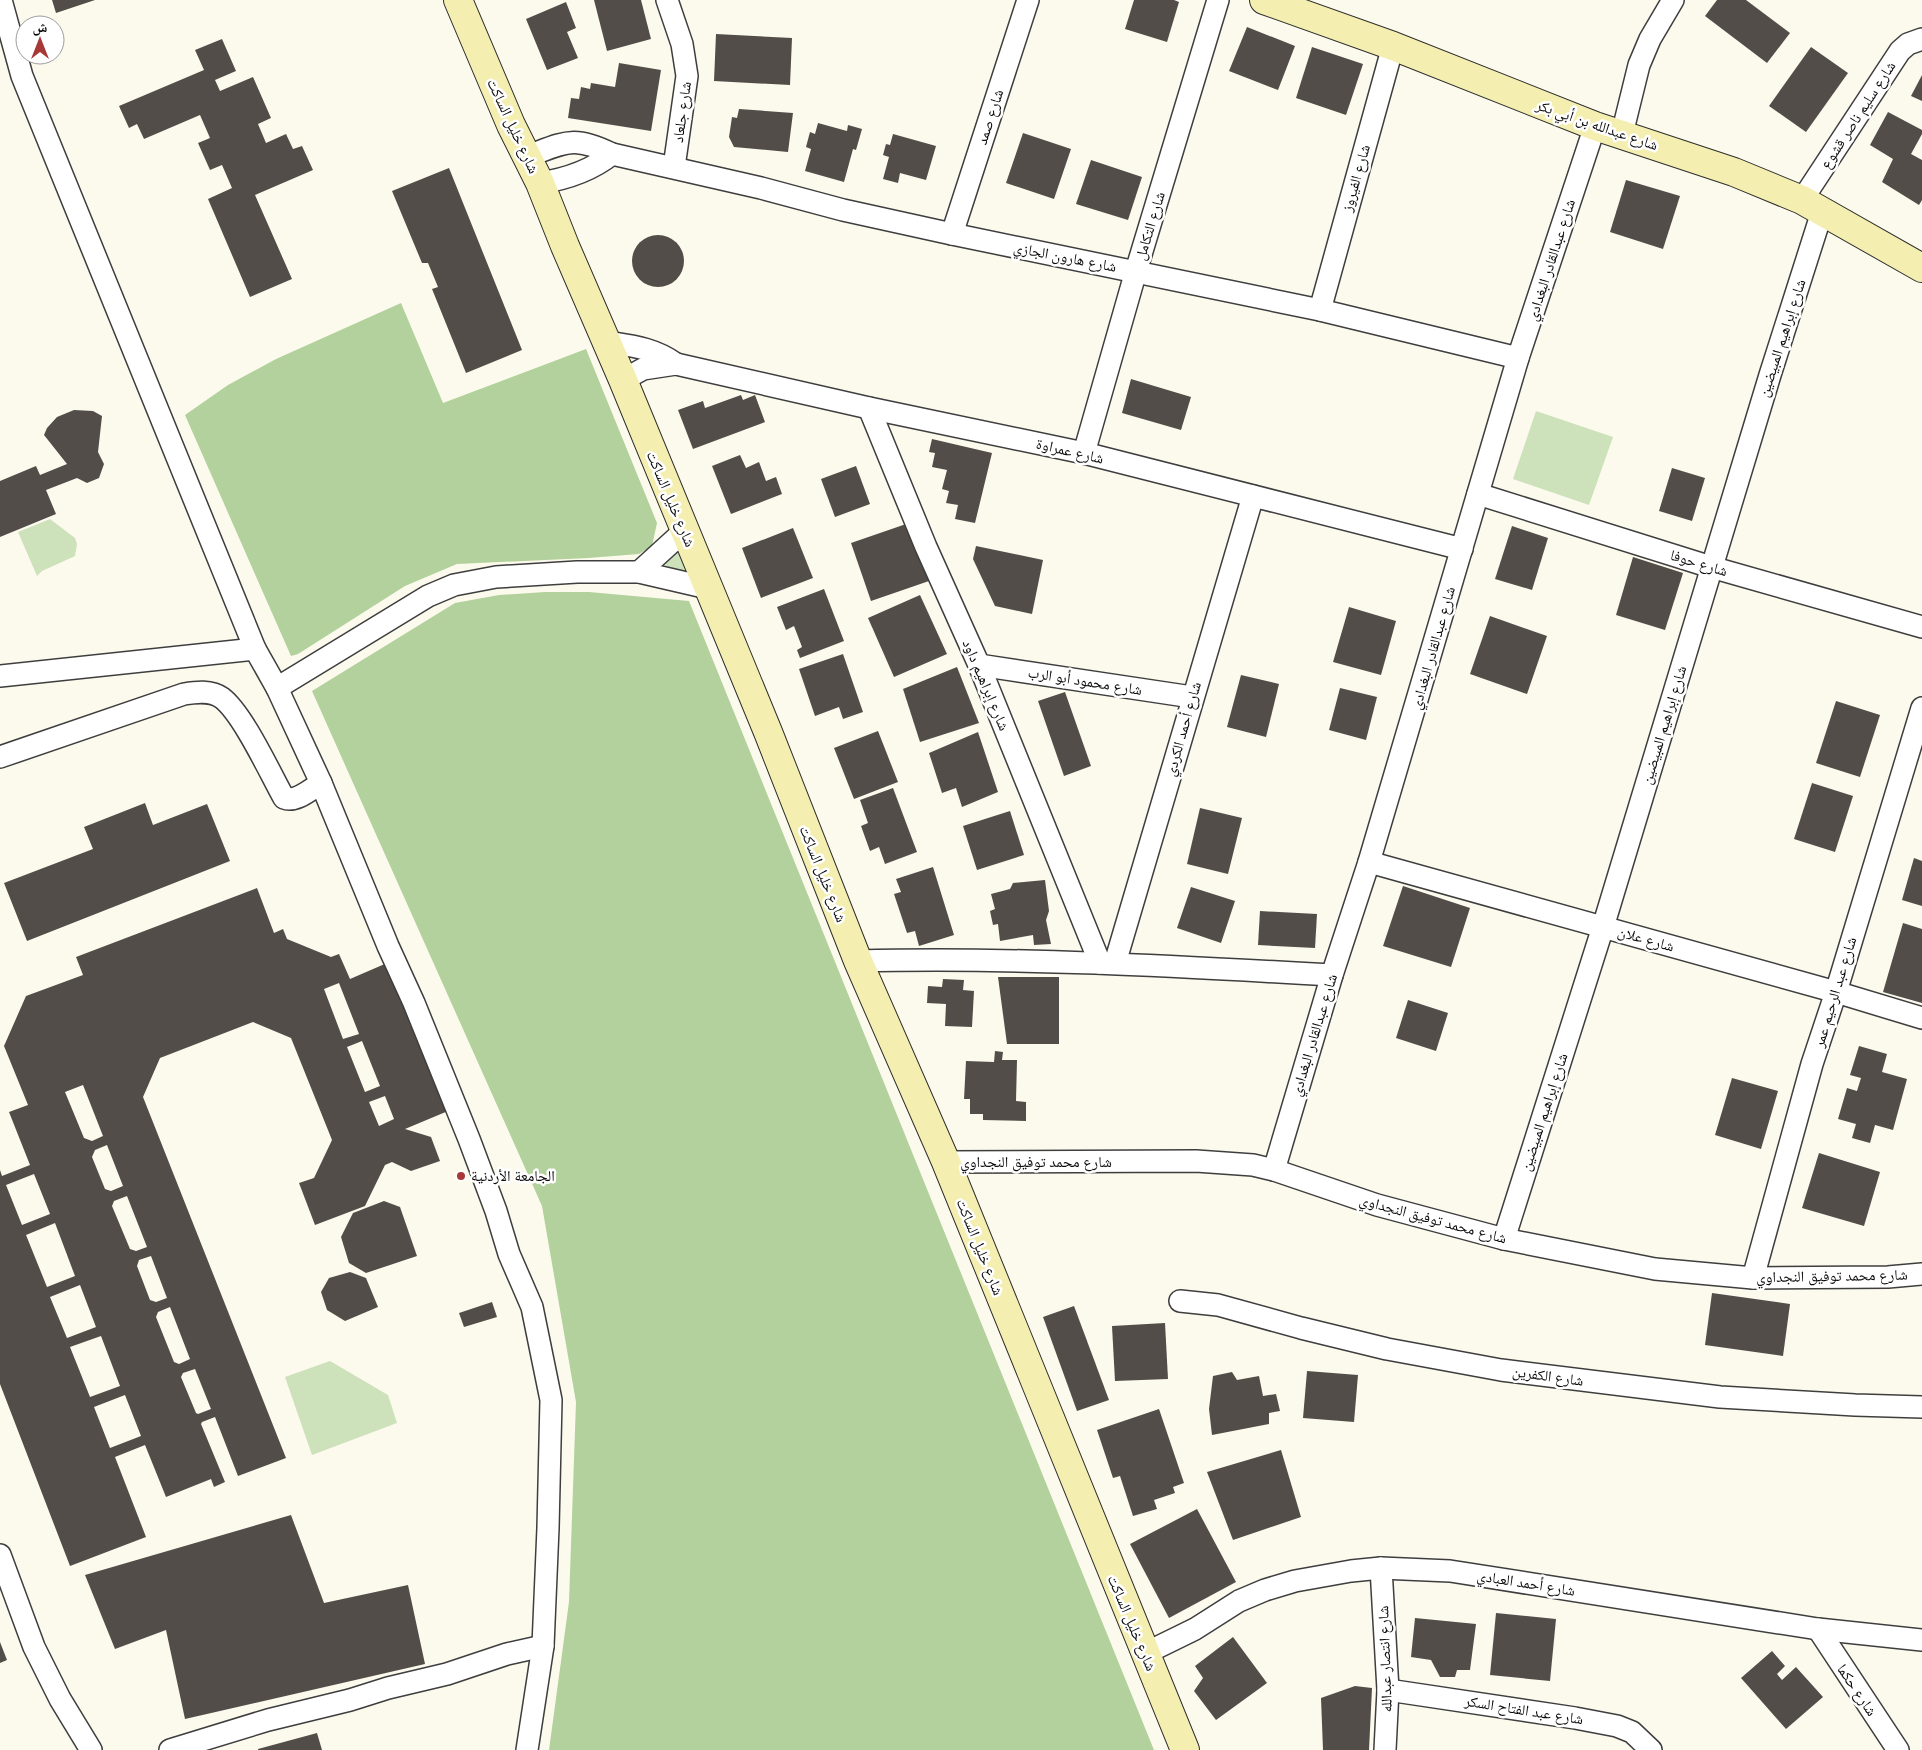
<svg xmlns="http://www.w3.org/2000/svg" width="1922" height="1750" viewBox="0 0 1922 1750" font-family="'Roboto Serif','Noto Naskh Arabic',serif">
<style>
.green{fill:#cde2bb}
.forest{fill:#b2d19c}
.building{fill:#534d49;fill-rule:evenodd}
.lines{fill:none;stroke-linecap:round;stroke-linejoin:round}
.street-casing{stroke:#3e3e3e;stroke-width:24}
.secondary-casing{stroke:#2d2d2d;stroke-width:30}
.street{stroke:#fff;stroke-width:21}
.secondary{stroke:#f4efb0;stroke-width:28}
.poi-dot{fill:#a83737;stroke:#fff;stroke-width:2}
.labels{text-anchor:middle;dominant-baseline:central;stroke-width:5;stroke-linejoin:round;paint-order:stroke}
.street-label{font-size:15px;fill:#0b0b0b;stroke:#fff}
.poi-label{font-size:15px;fill:#0b0b0b;stroke:#fff;text-anchor:start}
</style>
<rect width="100%" height="100%" fill="#fcfaed"/>
<!-- green -->
<g class="green">
<path d="M1536,411L1613,437L1589,505L1513,479Z"/>
<path d="M50,519L75,538L77,544L75,556L42,571L37,576L18,532Z"/>
<path d="M677,545L689,575L665,565Z"/>
<path d="M330,1361L388,1395L397,1423L312,1455L285,1377Z"/>
</g>
<!-- forest -->
<g class="forest">
<path d="M401,303L443,403L586,349L657,523L652,546L639,554L588,558L457,564L405,586L298,654L291,656L185,415L228,385L276,359Z"/>
<path d="M545,592H589L689,601L1154,1750H549L569,1602L576,1402L542,1206L312,691L455,603L499,595Z"/>
</g>
<!-- building -->
<g class="building">
<path d="M52,0H95L56,13Z"/>
<path d="M594,0H641L651,39L607,51Z"/>
<path d="M1134,0H1174L1179,2L1167,42L1125,29Z"/>
<path d="M1717,0H1746L1790,33L1767,63L1705,16Z"/>
<path d="M566,2L576,28L567,32L578,58L547,70L526,19Z"/>
<path d="M1247,27L1295,46L1278,90L1229,71Z"/>
<path d="M716,34L792,38L790,85L714,81Z"/>
<path d="M222,39L236,71L215,80L220,91L253,77L271,118L258,124L266,143L286,134L293,149L302,146L313,170L255,195L292,279L250,297L208,199L232,188L222,165L210,170L198,143L210,138L200,115L144,139L137,124L129,128L119,106L204,70L195,50Z"/>
<path d="M1312,47L1363,64L1346,115L1296,98Z"/>
<path d="M1811,47L1848,73L1806,132L1769,106Z"/>
<path d="M619,63L661,70L651,131L568,118L571,98L579,99L581,87L590,89L591,83L615,87Z"/>
<path d="M1922,75V101L1911,96Z"/>
<path d="M739,109L793,113L788,152L734,147L729,137L732,117L737,118Z"/>
<path d="M1888,112L1922,130V134L1911,154L1922,160V200L1919,205L1882,182L1893,159L1870,145Z"/>
<path d="M818,123L847,131L848,125L862,129L856,150L853,149L844,182L805,171L811,149L806,147L810,132L815,134Z"/>
<path d="M1023,133L1071,149L1054,199L1006,183Z"/>
<path d="M893,134L936,146L926,180L900,173L898,183L883,179L889,157L883,155L886,144L890,145Z"/>
<path d="M1091,160L1142,177L1128,220L1076,204Z"/>
<path d="M449,168L522,350L466,373L432,289L438,287L428,263H422L392,191Z"/>
<path d="M1626,180L1680,196L1663,249L1610,232Z"/>
<circle cx="658" cy="261" r="26"/>
<path d="M1131,379L1191,397L1181,430L1122,413Z"/>
<path d="M741,395L743,400L755,395L765,422L693,449L678,410L703,401L705,408Z"/>
<path d="M74,410L93,411L102,416L98,452L104,464L99,478L87,483L77,478L46,490L56,514L0,537V481L36,466L40,475L67,464L44,435L47,428L57,417Z"/>
<path d="M932,439L992,453L975,523L955,519L958,505L946,503L949,491L942,489L947,470L932,467L935,453L929,452Z"/>
<path d="M740,455L746,468L759,462L766,481L776,477L782,494L731,514L712,466Z"/>
<path d="M856,466L870,504L835,517L821,479Z"/>
<path d="M1672,468L1705,478L1692,521L1659,511Z"/>
<path d="M909,523L929,581L871,601L851,543Z"/>
<path d="M1512,526L1548,538L1532,590L1495,579Z"/>
<path d="M793,528L813,578L761,598L742,548Z"/>
<path d="M976,546L1043,560L1032,614L995,606L973,559Z"/>
<path d="M1633,557L1683,573L1665,630L1616,615Z"/>
<path d="M824,589L844,641L800,658L797,650L802,647L794,626L786,630L777,607Z"/>
<path d="M920,595L947,654L894,677L868,618Z"/>
<path d="M1349,607L1396,621L1381,675L1333,662Z"/>
<path d="M1490,616L1547,636L1527,694L1470,674Z"/>
<path d="M843,654L863,712L843,719L839,707L815,716L799,669Z"/>
<path d="M957,667L979,723L920,742L903,689Z"/>
<path d="M1241,675L1279,684L1266,737L1227,727Z"/>
<path d="M1340,688L1377,697L1366,740L1329,730Z"/>
<path d="M1065,692L1091,766L1064,776L1038,701Z"/>
<path d="M1836,701L1880,715L1860,777L1816,763Z"/>
<path d="M878,731L898,782L854,799L834,748Z"/>
<path d="M978,732L998,792L962,807L956,788L942,793L929,753Z"/>
<path d="M1812,783L1853,796L1835,852L1794,839Z"/>
<path d="M893,788L917,852L885,864L879,847L870,851L861,826L868,823L860,800Z"/>
<path d="M145,803L153,825L207,804L230,861L27,941L4,883L93,849L84,827Z"/>
<path d="M1200,808L1242,818L1228,874L1187,864Z"/>
<path d="M1010,811L1024,855L977,870L963,826Z"/>
<path d="M1914,858L1922,861V906L1902,900Z"/>
<path d="M933,867L954,935L919,946L915,931L907,933L894,894L901,892L896,879Z"/>
<path d="M1045,880L1049,911L1046,920L1051,944L1034,945L1033,935L1000,941L998,924L993,925L990,911L995,909L991,894L1010,889L1013,883Z"/>
<path d="M1403,886L1470,908L1451,967L1383,946Z"/>
<path d="M1191,887L1235,901L1221,943L1177,928Z"/>
<path d="M257,888L274,933L283,929L287,939L331,957L339,954L350,979L387,963L448,1111L405,1129L431,1137L440,1161L411,1171L392,1162L385,1165L365,1206L315,1225L299,1183L314,1178L332,1140L291,1038L253,1022L160,1058L143,1097L286,1458L238,1476L215,1417L202,1422L201,1424L225,1482L214,1487L211,1479L166,1497L145,1445L115,1457L146,1537L70,1566L0,1384V1170L2,1176L30,1165L9,1112L28,1105L4,1046L26,996L83,975L76,957ZM339,983L359,1034L343,1039L324,989ZM362,1041L380,1086L365,1092L347,1047ZM83,1085L103,1136L92,1141L84,1138L65,1092ZM385,1096L394,1119L379,1126L369,1102ZM107,1145L123,1186L111,1191L105,1189L92,1157L95,1150ZM34,1174L50,1214L22,1225L6,1185ZM127,1196L147,1247L136,1251L130,1249L112,1206L114,1201ZM55,1223L75,1276L47,1287L26,1235ZM151,1256L167,1298L156,1302L150,1300L137,1266L139,1260ZM80,1285L96,1327L67,1338L50,1297ZM170,1307L190,1359L179,1364L174,1362L156,1317L158,1312ZM101,1336L120,1386L90,1397L70,1347ZM195,1369L211,1409L198,1414L196,1413L181,1377L183,1373ZM125,1395L141,1436L110,1448L94,1407Z"/>
<path d="M1260,911L1317,914L1315,948L1258,945Z"/>
<path d="M1903,923L1922,929V1003L1883,992Z"/>
<path d="M998,977H1059V1044H1007Z"/>
<path d="M943,979L964,980L963,990L974,991L972,1027L945,1026L946,1004L927,1003L928,986L942,987Z"/>
<path d="M1408,1000L1448,1013L1436,1051L1396,1038Z"/>
<path d="M1859,1046L1887,1054L1882,1072L1907,1079L1893,1130L1875,1125L1870,1143L1852,1138L1856,1124L1838,1119L1847,1088L1857,1091L1861,1078L1850,1075Z"/>
<path d="M995,1051L1003,1052L1002,1060H1017L1016,1101L1026,1102V1121L983,1120V1114H970V1099H964L966,1061L994,1062Z"/>
<path d="M1732,1078L1778,1091L1761,1149L1715,1135Z"/>
<path d="M1819,1153L1880,1172L1864,1226L1802,1208Z"/>
<path d="M384,1201L400,1207L417,1256L366,1273L349,1263L341,1237L353,1213Z"/>
<path d="M350,1272L366,1278L378,1307L345,1321L327,1310L321,1292L329,1278Z"/>
<path d="M1712,1293L1790,1304L1783,1356L1705,1345Z"/>
<path d="M492,1302L497,1317L464,1327L459,1313Z"/>
<path d="M1074,1306L1109,1400L1077,1411L1043,1317Z"/>
<path d="M1165,1323L1168,1379L1115,1381L1112,1326Z"/>
<path d="M1307,1371L1358,1375L1354,1422L1303,1418Z"/>
<path d="M1232,1372L1237,1380L1259,1376L1263,1396L1276,1394L1280,1411L1269,1413V1424L1212,1435L1209,1409L1213,1376Z"/>
<path d="M1159,1409L1184,1483L1173,1487L1175,1493L1154,1500L1157,1509L1133,1516L1120,1476L1113,1478L1097,1430Z"/>
<path d="M1281,1450L1301,1517L1233,1540L1207,1472Z"/>
<path d="M1197,1509L1236,1582L1169,1618L1130,1544Z"/>
<path d="M291,1515L324,1603L408,1585L425,1664L185,1719L166,1630L115,1649L85,1575Z"/>
<path d="M1496,1613L1556,1619L1550,1681L1490,1675Z"/>
<path d="M1415,1618L1476,1624L1470,1670H1457L1455,1677H1440L1431,1660L1411,1657Z"/>
<path d="M1233,1637L1267,1683L1216,1720L1194,1691L1203,1678L1195,1666Z"/>
<path d="M0,1642L7,1660L0,1663Z"/>
<path d="M1772,1651L1785,1666L1777,1674L1782,1680L1796,1667L1823,1697L1786,1729L1741,1678Z"/>
<path d="M1355,1686L1372,1688L1369,1750H1323L1321,1698Z"/>
<path d="M317,1733L322,1750H258V1749Z"/>
</g>
<g class="lines">
<defs>
<g id="street">
<path d="M1,0L22,76L255,649L277,688L321,783L388,946L414,1003L469,1139L496,1211L509,1254L532,1307L551,1400L548,1528L543,1646L527,1750"/>
<path d="M667,0L682,44L687,76L674,167"/>
<path d="M1622,134L1639,65L1650,39L1673,0"/>
<path d="M528,156C566,142 574,135 612,154L761,188L843,210L952,234L1320,310L1518,358"/>
<path d="M540,183C566,179 592,170 612,154"/>
<path d="M1802,200L1900,51L1908,44L1922,39"/>
<path d="M952,234L1028,0"/>
<path d="M1320,310L1393,46"/>
<path d="M607,342C632,346 654,348 676,364"/>
<path d="M623,380L643,369L676,364L869,408L1084,453L1462,549"/>
<path d="M869,408L926,547L979,665L1100,963"/>
<path d="M1084,453L1136,271L1218,0"/>
<path d="M1478,494L1711,567L1922,627"/>
<path d="M639,572L684,531"/>
<path d="M979,665L1192,697"/>
<path d="M0,676L255,649"/>
<path d="M277,688L428,596L454,585L496,577L577,572H639L708,588"/>
<path d="M0,757L184,694C196,692 211,690 222,698C243,714 270,773 284,798C296,803 311,789 321,783"/>
<path d="M1369,862L1836,992L1922,1018"/>
<path d="M858,961C1016,957 1174,966 1332,975"/>
<path d="M1115,963L1253,496"/>
<path d="M946,1162L1196,1161L1253,1165L1274,1170L1377,1205L1504,1239L1655,1269L1753,1278L1888,1277L1922,1274"/>
<path d="M1274,1170L1332,975L1369,862L1518,358L1595,126"/>
<path d="M1504,1239L1603,927L1770,375L1822,212"/>
<path d="M1753,1278L1812,1064L1836,992L1922,708"/>
<path d="M1180,1301L1218,1305L1301,1328L1387,1349L1501,1370L1720,1397L1855,1405L1922,1407"/>
<path d="M0,1555L34,1647L60,1699L91,1750"/>
<path d="M1381,1568L1388,1690L1385,1750"/>
<path d="M1818,1629L1898,1750"/>
<path d="M1146,1653L1195,1629L1239,1601L1265,1590L1295,1581L1351,1571L1381,1568L1450,1571L1818,1629L1922,1640"/>
<path d="M1388,1690L1575,1718L1617,1726L1632,1732L1651,1750"/>
<path d="M170,1750L268,1720L350,1700L388,1688L447,1674L507,1654L543,1646"/>
</g>
<g id="secondary">
<path d="M458,0L511,125L540,183L565,246L623,380L768,732L858,961L946,1162L1185,1750"/>
<path d="M1264,0L1393,46L1595,126L1734,172L1802,200L1922,268"/>
</g>
</defs>
<!-- street casing -->
<use href="#street" class="street-casing"/>
<!-- secondary casing -->
<use href="#secondary" class="secondary-casing"/>
<!-- street -->
<use href="#street" class="street"/>
<!-- secondary -->
<use href="#secondary" class="secondary"/>
</g>
<!-- markers -->
<circle class="poi-dot" cx="461" cy="1176" r="5"/>
<g class="labels">
<!-- street labels -->
<g class="street-label">
<text transform="translate(682 112) rotate(-82)">شارع جلعاد</text>
<text transform="translate(1858 115) rotate(-57)">شارع سليم ناصر قشوع</text>
<text transform="translate(990 117) rotate(-72)">شارع صمد</text>
<text transform="translate(1597 125) rotate(19)">شارع عبدالله بن أبي بكر</text>
<text transform="translate(513 126) rotate(65)">شارع خليل الساكت</text>
<text transform="translate(1356 178) rotate(-74)">شارع الفيروز</text>
<text transform="translate(1150 226) rotate(-73)">شارع التكامل</text>
<text transform="translate(1065 257) rotate(11)">شارع هارون الجازي</text>
<text transform="translate(1551 260) rotate(-72)">شارع عبدالقادر البغدادي</text>
<text transform="translate(1782 338) rotate(-72)">شارع إبراهيم المبيضين</text>
<text transform="translate(1070 451) rotate(13)">شارع عمراوة</text>
<text transform="translate(671 499) rotate(67)">شارع خليل الساكت</text>
<text transform="translate(1699 563) rotate(17)">شارع حوفا</text>
<text transform="translate(1433 648) rotate(-74)">شارع عبدالقادر البغدادي</text>
<text transform="translate(1085 681) rotate(9)">شارع محمود أبو الرب</text>
<text transform="translate(986 685) rotate(67)">شارع إبراهيم داود</text>
<text transform="translate(1664 725) rotate(-73)">شارع إبراهيم المبيضين</text>
<text transform="translate(1183 729) rotate(-74)">شارع أحمد الكردي</text>
<text transform="translate(823 874) rotate(68)">شارع خليل الساكت</text>
<text transform="translate(1646 939) rotate(16)">شارع علان</text>
<text transform="translate(1835 992) rotate(-73)">شارع عبد الرحيم عمر</text>
<text transform="translate(1314 1035) rotate(-73)">شارع عبدالقادر البغدادي</text>
<text transform="translate(1544 1112) rotate(-72)">شارع إبراهيم المبيضين</text>
<text x="1036" y="1162">شارع محمد توفيق النجداوي</text>
<text transform="translate(1433 1219) rotate(15)">شارع محمد توفيق النجداوي</text>
<text transform="translate(980 1247) rotate(68)">شارع خليل الساكت</text>
<text transform="translate(1832 1276) rotate(-1)">شارع محمد توفيق النجداوي</text>
<text transform="translate(1548 1376) rotate(8)">شارع الكفرين</text>
<text transform="translate(1526 1583) rotate(9)">شارع أحمد العبادي</text>
<text transform="translate(1132 1623) rotate(67)">شارع خليل الساكت</text>
<text transform="translate(1385 1659) rotate(-92)">شارع انتصار عبدالله</text>
<text transform="translate(1857 1690) rotate(56)">شارع حكما</text>
<text transform="translate(1524 1710) rotate(9)">شارع عبد الفتاح السكر</text>
</g>
<!-- poi labels -->
<g class="poi-label">
<text x="471" y="1176">الجامعة الأردنية</text>
</g>
</g>
<!-- north arrow -->
<g transform="translate(40 40)"><circle r="24" fill="#ffffff" stroke="#9d9d9d"/>
<path d="M0-4L9 19L0 12L-9 19Z" fill="#a83737"/>
<text y="-8" font-size="14" font-weight="bold" text-anchor="middle" fill="#0b0b0b">ش</text>
</g>
</svg>
